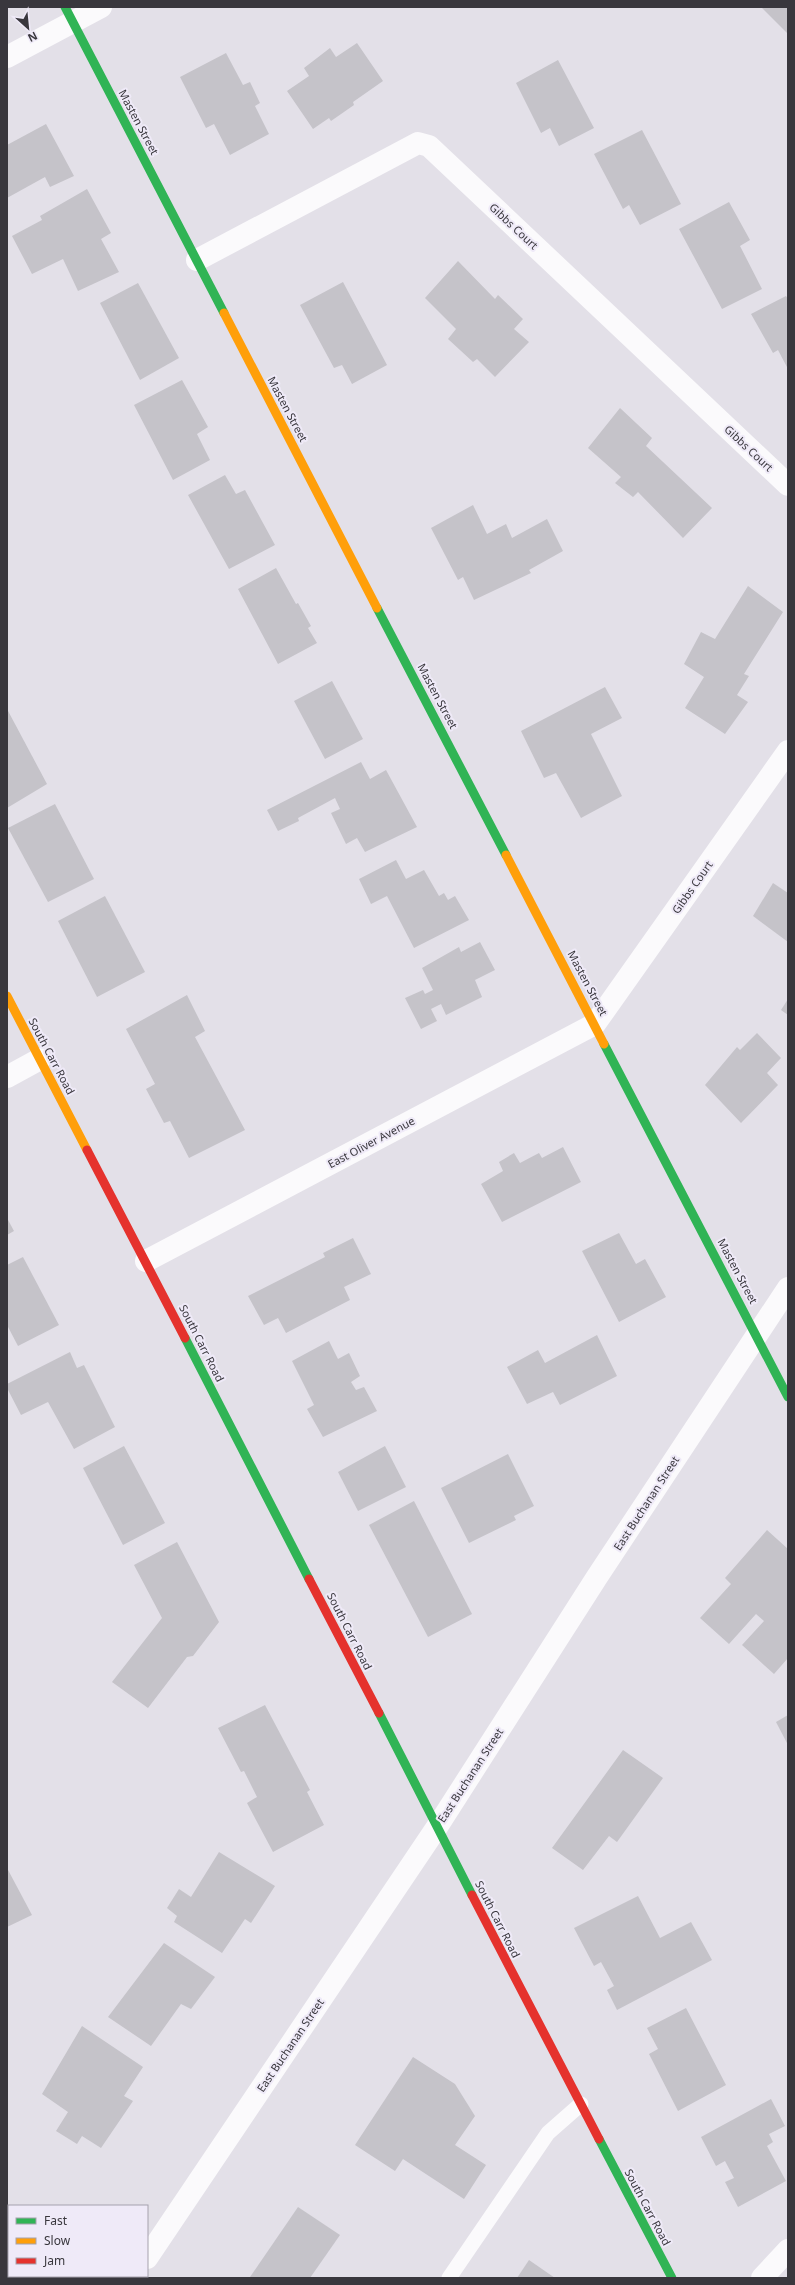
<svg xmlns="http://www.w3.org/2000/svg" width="795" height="2285" viewBox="0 0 795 2285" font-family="'Noto Sans',sans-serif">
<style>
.building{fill:#c5c3c9}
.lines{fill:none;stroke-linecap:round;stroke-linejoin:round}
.lane{stroke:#fbfafc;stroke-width:15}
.street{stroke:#fbfafc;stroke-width:22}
.fast{stroke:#30b455;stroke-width:9}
.slow{stroke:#ff9f0a;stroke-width:9}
.jam{stroke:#e5322d;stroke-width:9}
.labels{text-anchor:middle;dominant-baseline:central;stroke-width:4;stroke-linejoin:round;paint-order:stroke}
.street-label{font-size:11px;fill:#39373d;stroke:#efeaf8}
</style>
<rect width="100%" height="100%" fill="#e3e0e8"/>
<!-- building -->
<g class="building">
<path d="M761,7H788V34Z"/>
<path d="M357,43L383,81L353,102L354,105L331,121L329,118L313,129L287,91L309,76L304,68L330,48L336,57Z"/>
<path d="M226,53L243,85L250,82L260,103L255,106L269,134L230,155L214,124L206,128L180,77Z"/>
<path d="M558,60L594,128L559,146L550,128L541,133L516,83Z"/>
<path d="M46,124L74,176L50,187L45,177L7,198V145Z"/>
<path d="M642,130L681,204L640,225L629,205L623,209L594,154Z"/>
<path d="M87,189L111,233L101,239L119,272L78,291L63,259L32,274L12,236L42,220L40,216Z"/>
<path d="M729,202L750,240L740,246L762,289L722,309L679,229Z"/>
<path d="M458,261L495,299L498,295L523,319L514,329L529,342L495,377L477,359L473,362L448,339L456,329L425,298Z"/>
<path d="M343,282L387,365L352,384L342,365L334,368L300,305Z"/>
<path d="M138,283L179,358L140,380L100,303Z"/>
<path d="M786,296L788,299V369L778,350L773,353L751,314Z"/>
<path d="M182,380L208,427L197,434L210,460L173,480L134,405Z"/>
<path d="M620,408L652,438L646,446L712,508L683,538L638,492L633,497L615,483L621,477L588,448Z"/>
<path d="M225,475L236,494L245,490L275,545L229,569L188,495Z"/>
<path d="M473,505L487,534L506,524L512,538L547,519L563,551L529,570L531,573L474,600L463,577L458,580L431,528Z"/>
<path d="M276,568L296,604L298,603L311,626L308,628L317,643L278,664L238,589Z"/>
<path d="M748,586L783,612L744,674L749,676L737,695L748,702L725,734L685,708L704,677L684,664L701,632L715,639Z"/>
<path d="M332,681L363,739L325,759L294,701Z"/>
<path d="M605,687L622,718L591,734L622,796L581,818L556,773L544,778L521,731Z"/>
<path d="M7,709L47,784L7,808Z"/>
<path d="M361,762L370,779L386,770L417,827L365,852L357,838L346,844L331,813L340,809L335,798L298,818L299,821L278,831L267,810Z"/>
<path d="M55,804L94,879L48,902L8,828Z"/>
<path d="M396,860L406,879L424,870L439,896L444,893L448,900L455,896L469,920L414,948L387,896L371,904L359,879Z"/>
<path d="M773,883L788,893V942L753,916Z"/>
<path d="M105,896L145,972L97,997L58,921Z"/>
<path d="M480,942L495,970L475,980L482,997L446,1015L441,1004L431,1009L437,1021L421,1029L405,998L423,990L425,994L433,990L422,968L459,947L461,952Z"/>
<path d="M187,995L205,1031L195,1037L245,1130L189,1158L170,1121L164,1123L146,1089L155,1084L126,1029Z"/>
<path d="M788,999V1015L781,1010Z"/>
<path d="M757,1033L781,1058L767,1073L778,1085L741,1123L705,1085L737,1047L740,1050Z"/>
<path d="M563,1147L581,1182L502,1222L481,1184L503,1171L499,1162L514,1153L520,1163L539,1153L542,1158Z"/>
<path d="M7,1218L14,1231L7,1235Z"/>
<path d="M619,1233L636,1264L645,1259L666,1297L619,1322L582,1251Z"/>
<path d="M353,1238L371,1274L344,1287L350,1300L286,1333L278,1318L264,1325L248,1296L325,1257L323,1253Z"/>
<path d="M23,1257L59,1325L18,1346L7,1325V1265Z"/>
<path d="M597,1335L617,1376L560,1405L553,1392L527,1404L507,1367L538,1350L545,1363Z"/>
<path d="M329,1341L338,1359L349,1353L360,1376L351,1382L356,1390L364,1387L377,1411L323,1437L307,1409L314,1405L292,1361Z"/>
<path d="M70,1352L77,1368L84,1365L115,1427L74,1449L48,1402L21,1415L7,1388V1384Z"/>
<path d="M124,1446L165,1523L123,1545L83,1468Z"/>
<path d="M385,1446L406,1487L358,1511L338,1472Z"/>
<path d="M508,1454L534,1506L514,1516L516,1520L469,1543L441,1488Z"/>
<path d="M414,1501L472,1614L428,1637L369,1525Z"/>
<path d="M767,1530L788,1549V1658L774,1674L742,1645L764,1621L756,1614L729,1644L700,1618L731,1584L725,1578Z"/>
<path d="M177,1542L219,1622L193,1656L187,1657L148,1708L112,1682L162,1618L134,1565Z"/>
<path d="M265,1705L310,1790L307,1792L324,1825L273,1852L247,1803L257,1797L244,1771L241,1772L218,1728Z"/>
<path d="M788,1715V1745L776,1722Z"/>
<path d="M623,1750L663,1778L617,1842L609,1836L583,1870L552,1848Z"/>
<path d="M219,1852L275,1886L251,1923L245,1919L222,1953L174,1922L177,1916L167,1908L179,1889L191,1897Z"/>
<path d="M7,1868L32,1915L7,1927Z"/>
<path d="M638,1896L660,1938L691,1922L712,1960L617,2010L607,1990L614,1986L601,1962L594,1966L574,1928Z"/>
<path d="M164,1943L215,1977L191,2009L181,2004L151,2046L108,2017Z"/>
<path d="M686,2008L726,2085L678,2111L649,2054L658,2049L647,2028Z"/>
<path d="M82,2026L143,2067L124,2096L133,2101L101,2148L82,2136L77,2144L56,2131L68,2112L42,2094Z"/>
<path d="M413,2057L455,2084L475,2116L455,2145L486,2165L464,2199L403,2159L395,2171L355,2145Z"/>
<path d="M771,2099L785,2126L769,2134L773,2142L767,2146L786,2181L738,2207L725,2182L734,2178L725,2161L716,2166L701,2137Z"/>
<path d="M298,2207L340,2235L310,2278H252L250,2277Z"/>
<path d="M529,2260L555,2278H517Z"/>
</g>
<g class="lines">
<!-- lane -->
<g class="lane">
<path d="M7,2227L9,2230"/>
<path d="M33,2276L34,2278"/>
<path d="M449,2278L548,2133L581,2104"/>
</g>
<!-- street -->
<g class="street">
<path d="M7,57L101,7"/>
<path d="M197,260L418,143L429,146L788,485"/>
<path d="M7,1077L40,1059"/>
<path d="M146,1261L595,1024L788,751"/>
<path d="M147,2258L437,1827L597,1577L788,1288"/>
<path d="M134,2278L135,2276"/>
<path d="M762,2278L788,2250"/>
</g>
<!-- fast -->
<g class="fast">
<path d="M65,7L224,313"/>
<path d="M377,608L506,855"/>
<path d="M604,1044L788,1397"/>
<path d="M185,1338L309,1579"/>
<path d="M379,1713L472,1895"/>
<path d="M599,2139L672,2278"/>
</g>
<!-- slow -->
<g class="slow">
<path d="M224,313L377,608"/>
<path d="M506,855L604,1044"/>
<path d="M7,996L87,1150"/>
</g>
<!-- jam -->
<g class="jam">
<path d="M87,1150L185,1338"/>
<path d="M309,1579L379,1713"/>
<path d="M472,1895L599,2139"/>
</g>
</g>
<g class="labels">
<!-- street labels -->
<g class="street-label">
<text transform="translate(139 122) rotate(62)">Masten Street</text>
<text transform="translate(514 226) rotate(43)">Gibbs Court</text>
<text transform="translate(288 409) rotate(62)">Masten Street</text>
<text transform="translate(749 448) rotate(43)">Gibbs Court</text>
<text transform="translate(438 696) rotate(62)">Masten Street</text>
<text transform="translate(692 887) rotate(-55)">Gibbs Court</text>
<text transform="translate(588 983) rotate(62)">Masten Street</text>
<text transform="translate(52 1056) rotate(62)">South Carr Road</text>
<text transform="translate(371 1142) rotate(-28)">East Oliver Avenue</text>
<text transform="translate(738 1271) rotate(62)">Masten Street</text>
<text transform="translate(202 1343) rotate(63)">South Carr Road</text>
<text transform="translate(646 1503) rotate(-57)">East Buchanan Street</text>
<text transform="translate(350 1631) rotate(63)">South Carr Road</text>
<text transform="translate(470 1775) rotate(-57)">East Buchanan Street</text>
<text transform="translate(498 1919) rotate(63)">South Carr Road</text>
<text transform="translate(290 2045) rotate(-56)">East Buchanan Street</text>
<text transform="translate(648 2207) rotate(62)">South Carr Road</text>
</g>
</g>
<!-- border -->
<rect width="795" height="2285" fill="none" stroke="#39373d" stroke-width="16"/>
<!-- legend -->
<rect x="8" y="2205" width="140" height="72" fill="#efeaf8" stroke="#a6a2ad"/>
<rect x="16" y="2218" width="20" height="6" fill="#30b455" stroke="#a6a2ad"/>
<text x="44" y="2225" font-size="12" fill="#39373d">Fast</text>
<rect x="16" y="2238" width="20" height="6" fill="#ff9f0a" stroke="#a6a2ad"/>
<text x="44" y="2245" font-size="12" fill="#39373d">Slow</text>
<rect x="16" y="2258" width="20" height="6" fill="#e5322d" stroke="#a6a2ad"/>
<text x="44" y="2265" font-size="12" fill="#39373d">Jam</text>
<!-- north arrow -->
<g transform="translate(28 28) rotate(153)" stroke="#efeaf8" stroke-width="3" paint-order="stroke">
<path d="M0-3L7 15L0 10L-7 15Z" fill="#39373d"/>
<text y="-6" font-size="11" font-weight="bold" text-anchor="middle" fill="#39373d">N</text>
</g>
</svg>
